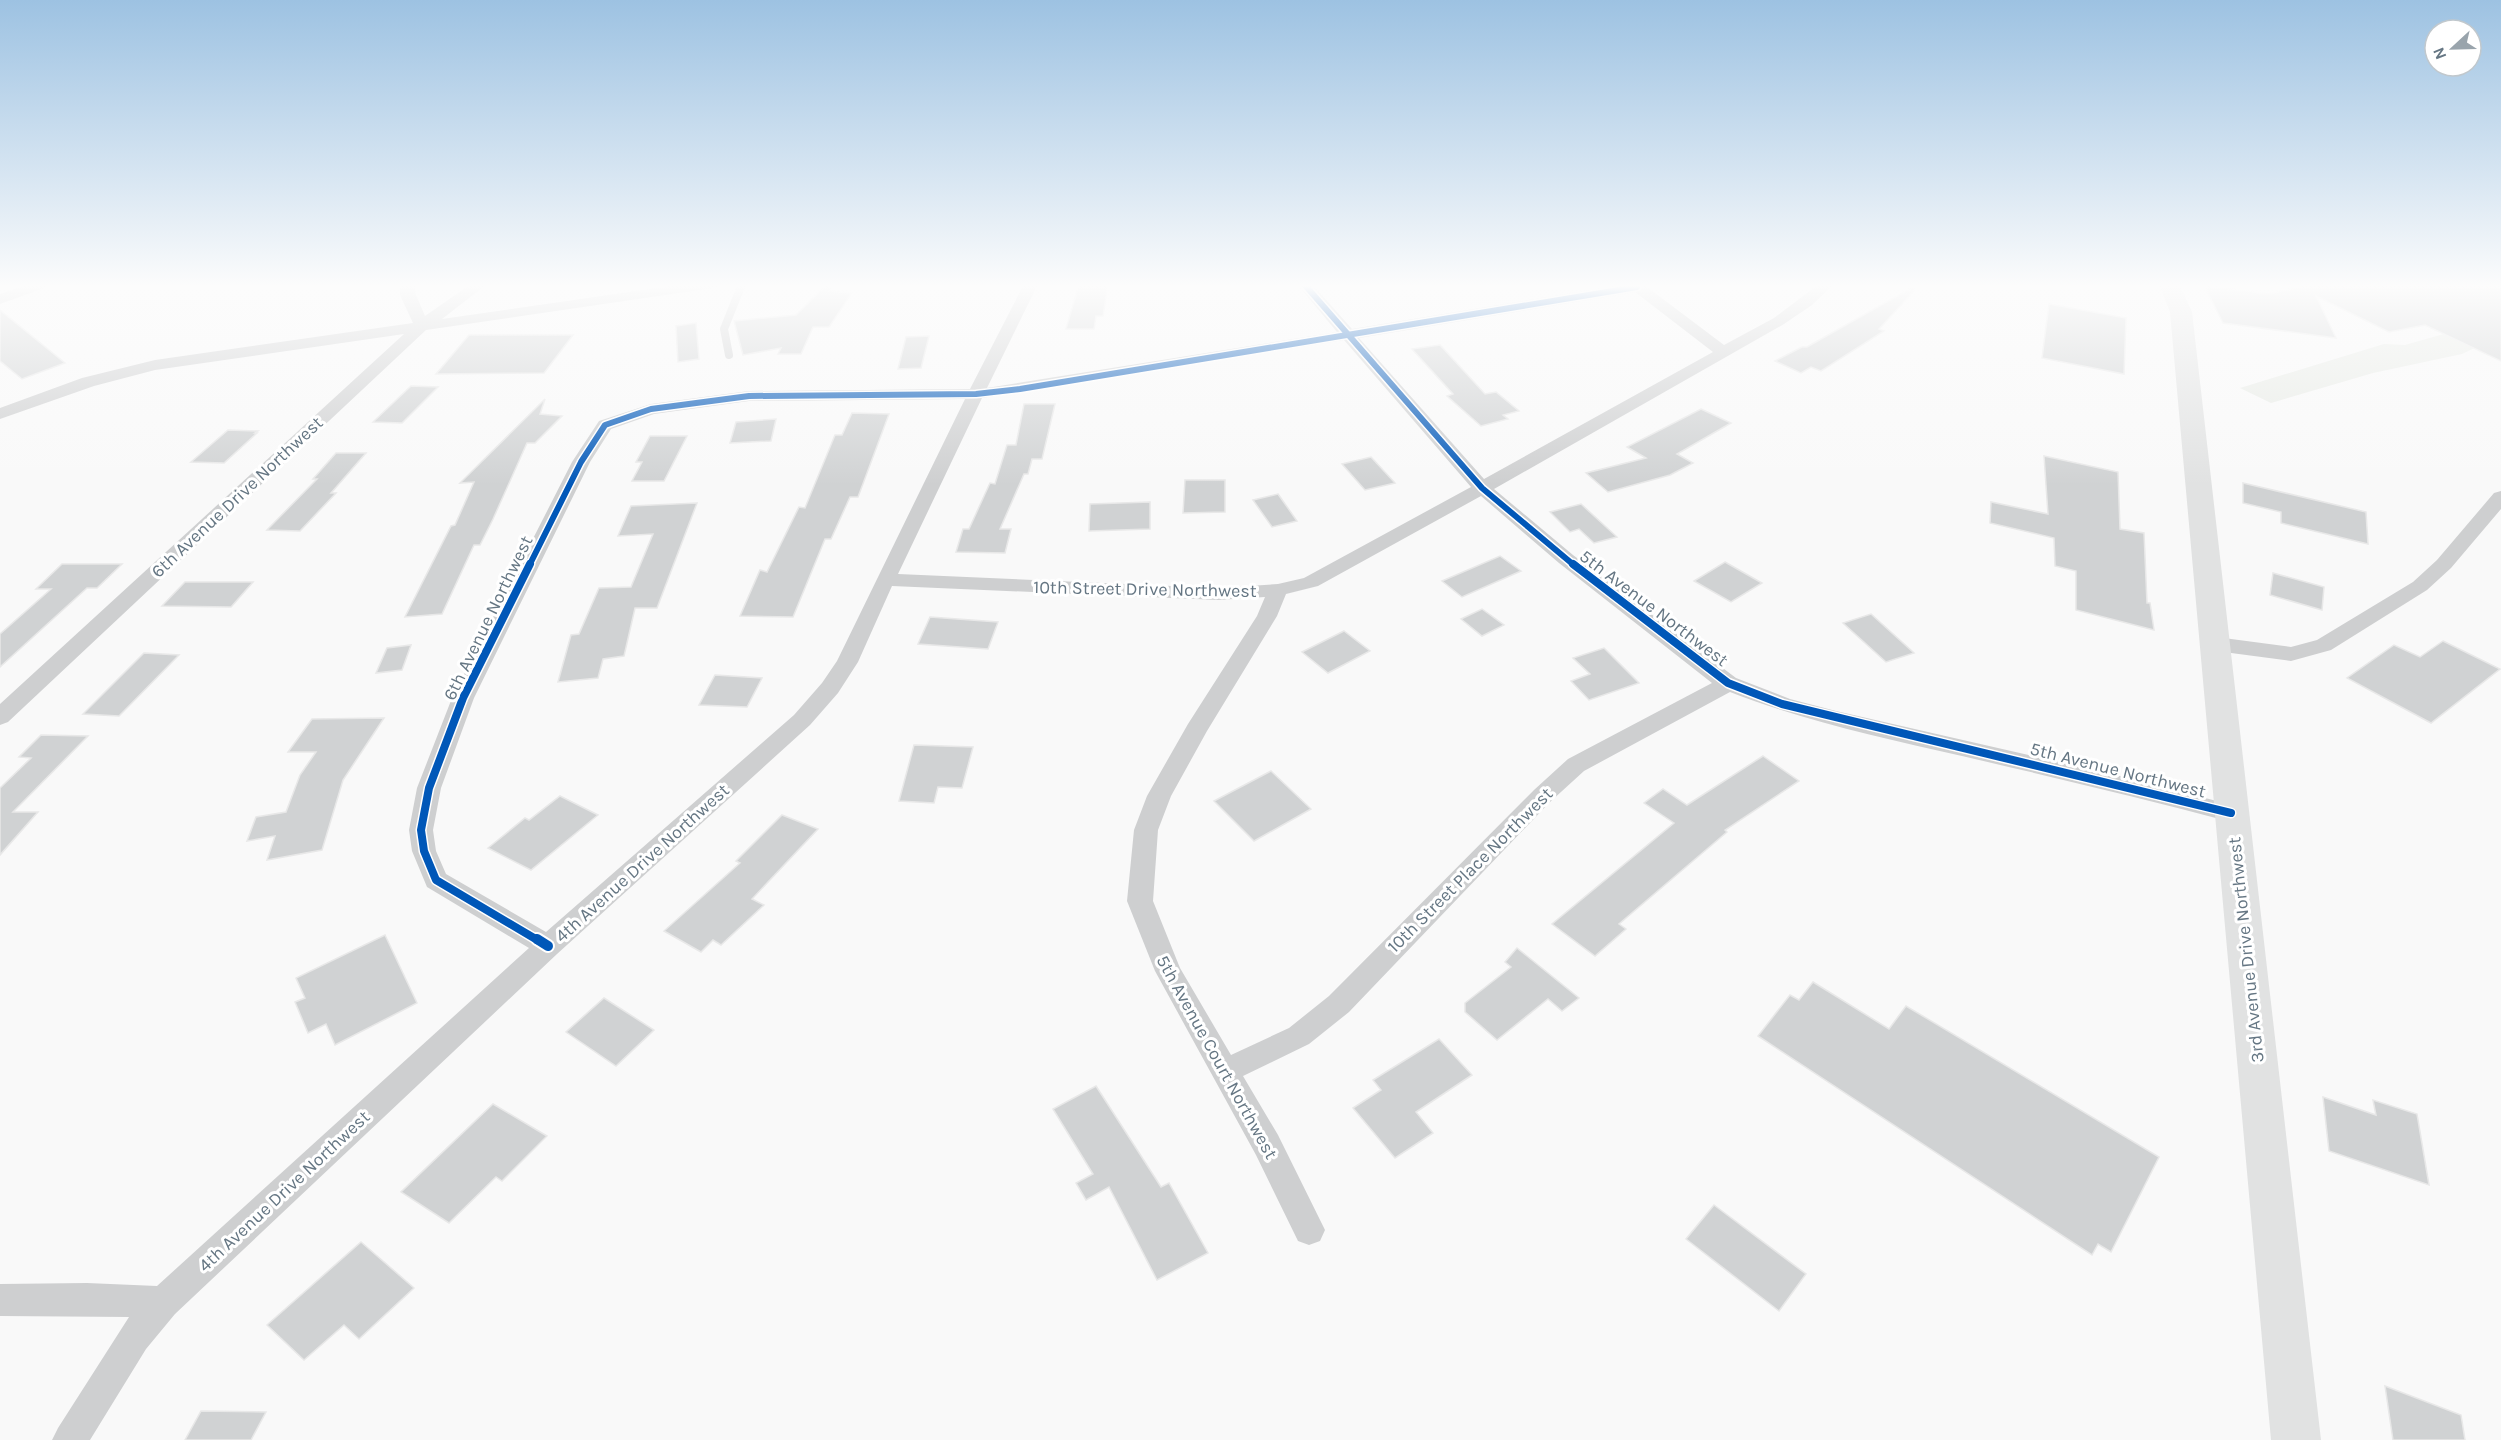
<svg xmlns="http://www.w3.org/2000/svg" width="2501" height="1440" viewBox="0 0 2501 1440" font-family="Karla,sans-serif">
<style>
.green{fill:#e8ebe6}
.building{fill:#d0d2d3;stroke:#e8e8e8;stroke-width:1.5}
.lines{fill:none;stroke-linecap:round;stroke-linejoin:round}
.service{stroke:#cecfd0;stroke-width:8}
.minor{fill:#cecfd0;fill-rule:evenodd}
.secondary{fill:#e1e2e2;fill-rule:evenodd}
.cycleway-far2-casing{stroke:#fff;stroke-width:9}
.cycleway-far1-casing{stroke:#fff;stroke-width:11}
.cycleway-casing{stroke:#fff;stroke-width:14}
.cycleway-far2{stroke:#0057b8;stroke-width:6}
.cycleway-far1{stroke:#0057b8;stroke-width:8}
.cycleway{stroke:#0057b8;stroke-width:10}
.labels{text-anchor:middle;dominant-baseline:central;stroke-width:6;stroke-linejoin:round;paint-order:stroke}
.street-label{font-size:18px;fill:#657683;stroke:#fff}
</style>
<rect width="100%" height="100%" fill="#f9f9f9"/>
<!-- green -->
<path class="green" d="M2479,324L2485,343L2462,354L2373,373L2271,403L2240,388L2384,344L2405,345Z"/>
<!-- building -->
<g class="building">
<path d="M827,284H832L829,291L852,293L829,327H813L801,354H778L781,348L743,355L734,321L796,315Z"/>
<path d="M1079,284H1108L1103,316H1096L1094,329H1066Z"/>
<path d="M2292,284H2501V361L2425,325L2389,332L2316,296L2336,338L2223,323L2204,285L2268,294L2300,287Z"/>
<path d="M1913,287L1915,290L1879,329L1884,331L1821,371L1811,367L1801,373L1775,361L1802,347H1807Z"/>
<path d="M2049,304L2126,318L2124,374L2042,358Z"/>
<path d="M0,310L65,363L22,379L0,361Z"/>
<path d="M696,323L699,359L678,362L676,326Z"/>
<path d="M469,335H573L544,373L436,374Z"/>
<path d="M929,336L921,368L898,369L906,337Z"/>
<path d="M1440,345L1485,394L1496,392L1519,411L1503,415L1508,419L1481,426L1447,396L1453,394L1412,349Z"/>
<path d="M411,386L438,387L402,423L373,422Z"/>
<path d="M545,399L540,414L562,416L535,443H527L493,519L480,545H474L442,614L405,617L451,526L455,525L474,482L460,483Z"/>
<path d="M1024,404H1055L1042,459H1032L1028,474H1024L1000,529H1011L1005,553L956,552L963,529H969L990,483L995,484L1007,445H1016Z"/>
<path d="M1701,409L1731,423L1677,454L1693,463L1670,475L1608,492L1586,473L1646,458L1627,447Z"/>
<path d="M852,413L889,414L858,497H850L831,539H825L793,617L740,616L760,570L767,572L799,507L805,508L835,435H842Z"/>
<path d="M776,419L771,441L730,443L736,422Z"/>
<path d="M228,430L258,431L255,433H257L224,463L191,462Z"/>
<path d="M650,436H687L664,481H632L642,462H636Z"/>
<path d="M336,453H366L331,493H336L300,531L267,530L317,479H313Z"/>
<path d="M2044,456L2118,472L2120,529L2144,533L2147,603H2150L2154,630L2076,610V571L2055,566L2054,538L1990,523L1991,502L2048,514Z"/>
<path d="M1371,457L1395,483L1365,490L1342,464Z"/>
<path d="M1185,480H1225V512L1183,513Z"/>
<path d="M2243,483L2366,512L2368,544L2281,523V512L2243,503Z"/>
<path d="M1278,494L1297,521L1272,527L1253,500Z"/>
<path d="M1150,502V529L1089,531L1090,504Z"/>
<path d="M697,503L657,608H635L624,656L603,659L598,678L558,682L571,635L579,634L599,588L631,587L653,534L618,536L631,506Z"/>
<path d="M1581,504L1617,537L1594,543L1579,529L1570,532L1550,512Z"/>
<path d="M1500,556L1521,571L1462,597L1442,581Z"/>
<path d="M1725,562L1762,583L1731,602L1694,581Z"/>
<path d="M62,564H122L97,588H87L0,667V634L51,589H36Z"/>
<path d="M2273,573L2324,587L2322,610L2270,595Z"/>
<path d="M185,582H253L231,607L162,606Z"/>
<path d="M1482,609L1504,625L1482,636L1461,619Z"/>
<path d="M1871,614L1914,653L1886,662L1843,623Z"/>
<path d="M930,617L998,622L988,649L918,644Z"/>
<path d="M1344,631L1370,651L1328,673L1302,652Z"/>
<path d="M2443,641L2500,669L2431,723L2347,678L2394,645L2420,657Z"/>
<path d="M411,645L402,670L376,673L387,648Z"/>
<path d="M1604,648L1639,683L1589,700L1571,681L1590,674L1573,658Z"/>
<path d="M144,653L179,655L119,716L83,714Z"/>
<path d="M715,675L762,678L747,707L699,705Z"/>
<path d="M384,718L343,780L322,850L267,860L275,836L247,841L256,817L286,812L300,775L316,752H288L312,719Z"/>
<path d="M41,735L88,736L13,812H38L0,855V788L31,758L19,757Z"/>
<path d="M914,745L973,747L962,788L938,787L934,803L899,801Z"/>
<path d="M1763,756L1799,781L1725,830L1727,832L1619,924L1626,929L1595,956L1552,924L1674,823L1644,803L1663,789L1687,805Z"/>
<path d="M1271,771L1311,809L1254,841L1214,801Z"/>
<path d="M560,796L598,815L531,870L488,848L525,818L529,820Z"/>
<path d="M782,815L818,829L752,899L764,905L721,945L713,940L701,952L664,931L740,863L736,861Z"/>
<path d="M385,935L417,1003L335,1045L326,1024L308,1033L295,1002L305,998L296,978Z"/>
<path d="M1517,948L1579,998L1562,1011L1548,999L1497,1040L1465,1012V1003L1511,967L1505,962Z"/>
<path d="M1813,982L1889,1029L1906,1006L2159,1157L2111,1252L2098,1244L2092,1255L1758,1036L1790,995L1799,1000Z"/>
<path d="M604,998L654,1030L616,1066L566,1032Z"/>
<path d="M1439,1039L1472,1075L1416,1112L1433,1133L1395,1158L1353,1108L1381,1090L1373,1080Z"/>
<path d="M1096,1086L1161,1187L1169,1183L1208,1253L1157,1280L1109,1187L1086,1200L1076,1183L1093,1174L1053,1109Z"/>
<path d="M2323,1097L2376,1115L2373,1100L2417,1114L2429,1185L2329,1151Z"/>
<path d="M493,1104L547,1136L502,1181L496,1177L449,1223L401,1192Z"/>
<path d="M1714,1205L1806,1274L1779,1311L1686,1239Z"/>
<path d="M361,1242L414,1288L359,1339L344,1325L304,1360L267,1325Z"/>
<path d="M2385,1386L2461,1415L2465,1440H2393Z"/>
<path d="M201,1411L266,1412L251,1440H185Z"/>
</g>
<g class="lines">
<!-- service -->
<path class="service" d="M729,355L724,329L742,284"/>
<!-- minor -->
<g class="minor">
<path d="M29,284H49L47,287L0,304V294Z"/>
<path d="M400,284H414L416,295L425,316L471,284H487L442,319L684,284H720L713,288L426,330L8,722L0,725V704L404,334L155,370L94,386L0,419V408L82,378L155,360L413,323L400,295Z"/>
<path d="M1024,284H1038L987,388L1337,332L1297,284H1312L1352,329L1627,284H1643L1724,345L1774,318L1819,284H1834L1812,305L1784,324L1494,489L1573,555L1736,678L1790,699L1836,711L2120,776L2240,807L2243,813L2240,819L2231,822C2142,798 2052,777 1962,756C1883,738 1805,721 1730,692L1584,771L1550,802L1349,1012L1309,1044L1243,1076L1278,1135L1325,1230L1320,1241L1309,1245L1298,1241L1256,1155L1155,971L1127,901L1134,830L1147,796L1188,724L1257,616L1265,597L1218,600L892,586L858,662L838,693L810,725L557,954L175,1314L146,1349L90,1440H52L58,1428L129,1317L0,1316V1284L87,1283L157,1286L529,948L427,887L412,851L409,830L417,788L452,698L572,462L599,421L651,404L749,391L970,389ZM1635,292L1713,352L1484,479L1359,338ZM1344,340L1471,487L1304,578L1278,584L1218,588L898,574L982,398ZM965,399L837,661L822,683L794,715L546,932L446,874L436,851L433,830L441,788L474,698L590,462L611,429L654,414L749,401ZM1481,496L1559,563L1712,683L1568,759L1534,790L1329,996L1289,1028L1231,1055L1180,968L1153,901L1158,830L1171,796L1207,731L1277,616L1286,594L1318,586Z"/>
<path d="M2501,491V509L2451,568L2427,590L2331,650L2291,661L2216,651L2209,649L2205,644L2209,639L2216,637L2291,647L2317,640L2413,582L2437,560L2494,493Z"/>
</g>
<!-- secondary -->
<path class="secondary" d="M2159,284H2179L2192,312L2321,1440H2271L2170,312Z"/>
<defs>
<g id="cycleway-far2">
<path d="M1304,284L1482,488L1575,566"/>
<path d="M529,566L581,462L605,425L651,409L749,396L976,394L1020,389L1637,287"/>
</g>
<g id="cycleway-far1">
<path d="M530,564L463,698L429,788L421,830L424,851L436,880L539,941"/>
<path d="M1573,564L1728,683L1782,704L2231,813"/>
</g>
<path id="cycleway" d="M537,939L548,946"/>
</defs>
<!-- cycleway-far2 casing -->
<use href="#cycleway-far2" class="cycleway-far2-casing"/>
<!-- cycleway-far1 casing -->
<use href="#cycleway-far1" class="cycleway-far1-casing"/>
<!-- cycleway casing -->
<use href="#cycleway" class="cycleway-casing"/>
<!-- cycleway-far2 -->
<use href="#cycleway-far2" class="cycleway-far2"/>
<!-- cycleway-far1 -->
<use href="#cycleway-far1" class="cycleway-far1"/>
<!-- cycleway -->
<use href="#cycleway" class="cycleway"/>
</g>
<!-- sky -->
<linearGradient id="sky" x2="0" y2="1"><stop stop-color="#9dc2e2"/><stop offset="0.59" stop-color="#fcfcfc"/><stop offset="1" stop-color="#fcfcfc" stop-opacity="0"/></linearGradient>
<rect width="2501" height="485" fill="url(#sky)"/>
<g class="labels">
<!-- street labels -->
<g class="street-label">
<text transform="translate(237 497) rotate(-43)">6th Avenue Drive Northwest</text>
<text transform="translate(1145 589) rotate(1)">10th Street Drive Northwest</text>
<text transform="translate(1654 608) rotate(37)">5th Avenue Northwest</text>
<text transform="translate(488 618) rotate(-64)">6th Avenue Northwest</text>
<text transform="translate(2118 770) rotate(14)">5th Avenue Northwest</text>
<text transform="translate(642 863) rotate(-42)">4th Avenue Drive Northwest</text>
<text transform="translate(1470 870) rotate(-45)">10th Street Place Northwest</text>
<text transform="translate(2246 950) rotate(-96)">3rd Avenue Drive Northwest</text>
<text transform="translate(1217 1057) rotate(61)">5th Avenue Court Northwest</text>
<text transform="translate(284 1191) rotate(-43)">4th Avenue Drive Northwest</text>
</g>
</g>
<!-- north arrow -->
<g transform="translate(2453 48) rotate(248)"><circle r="28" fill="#ffffff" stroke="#c1c8cd" stroke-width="1.5"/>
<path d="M0-4.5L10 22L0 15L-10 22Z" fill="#99a4ac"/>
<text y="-9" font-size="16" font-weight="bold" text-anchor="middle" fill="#657683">N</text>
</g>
</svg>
